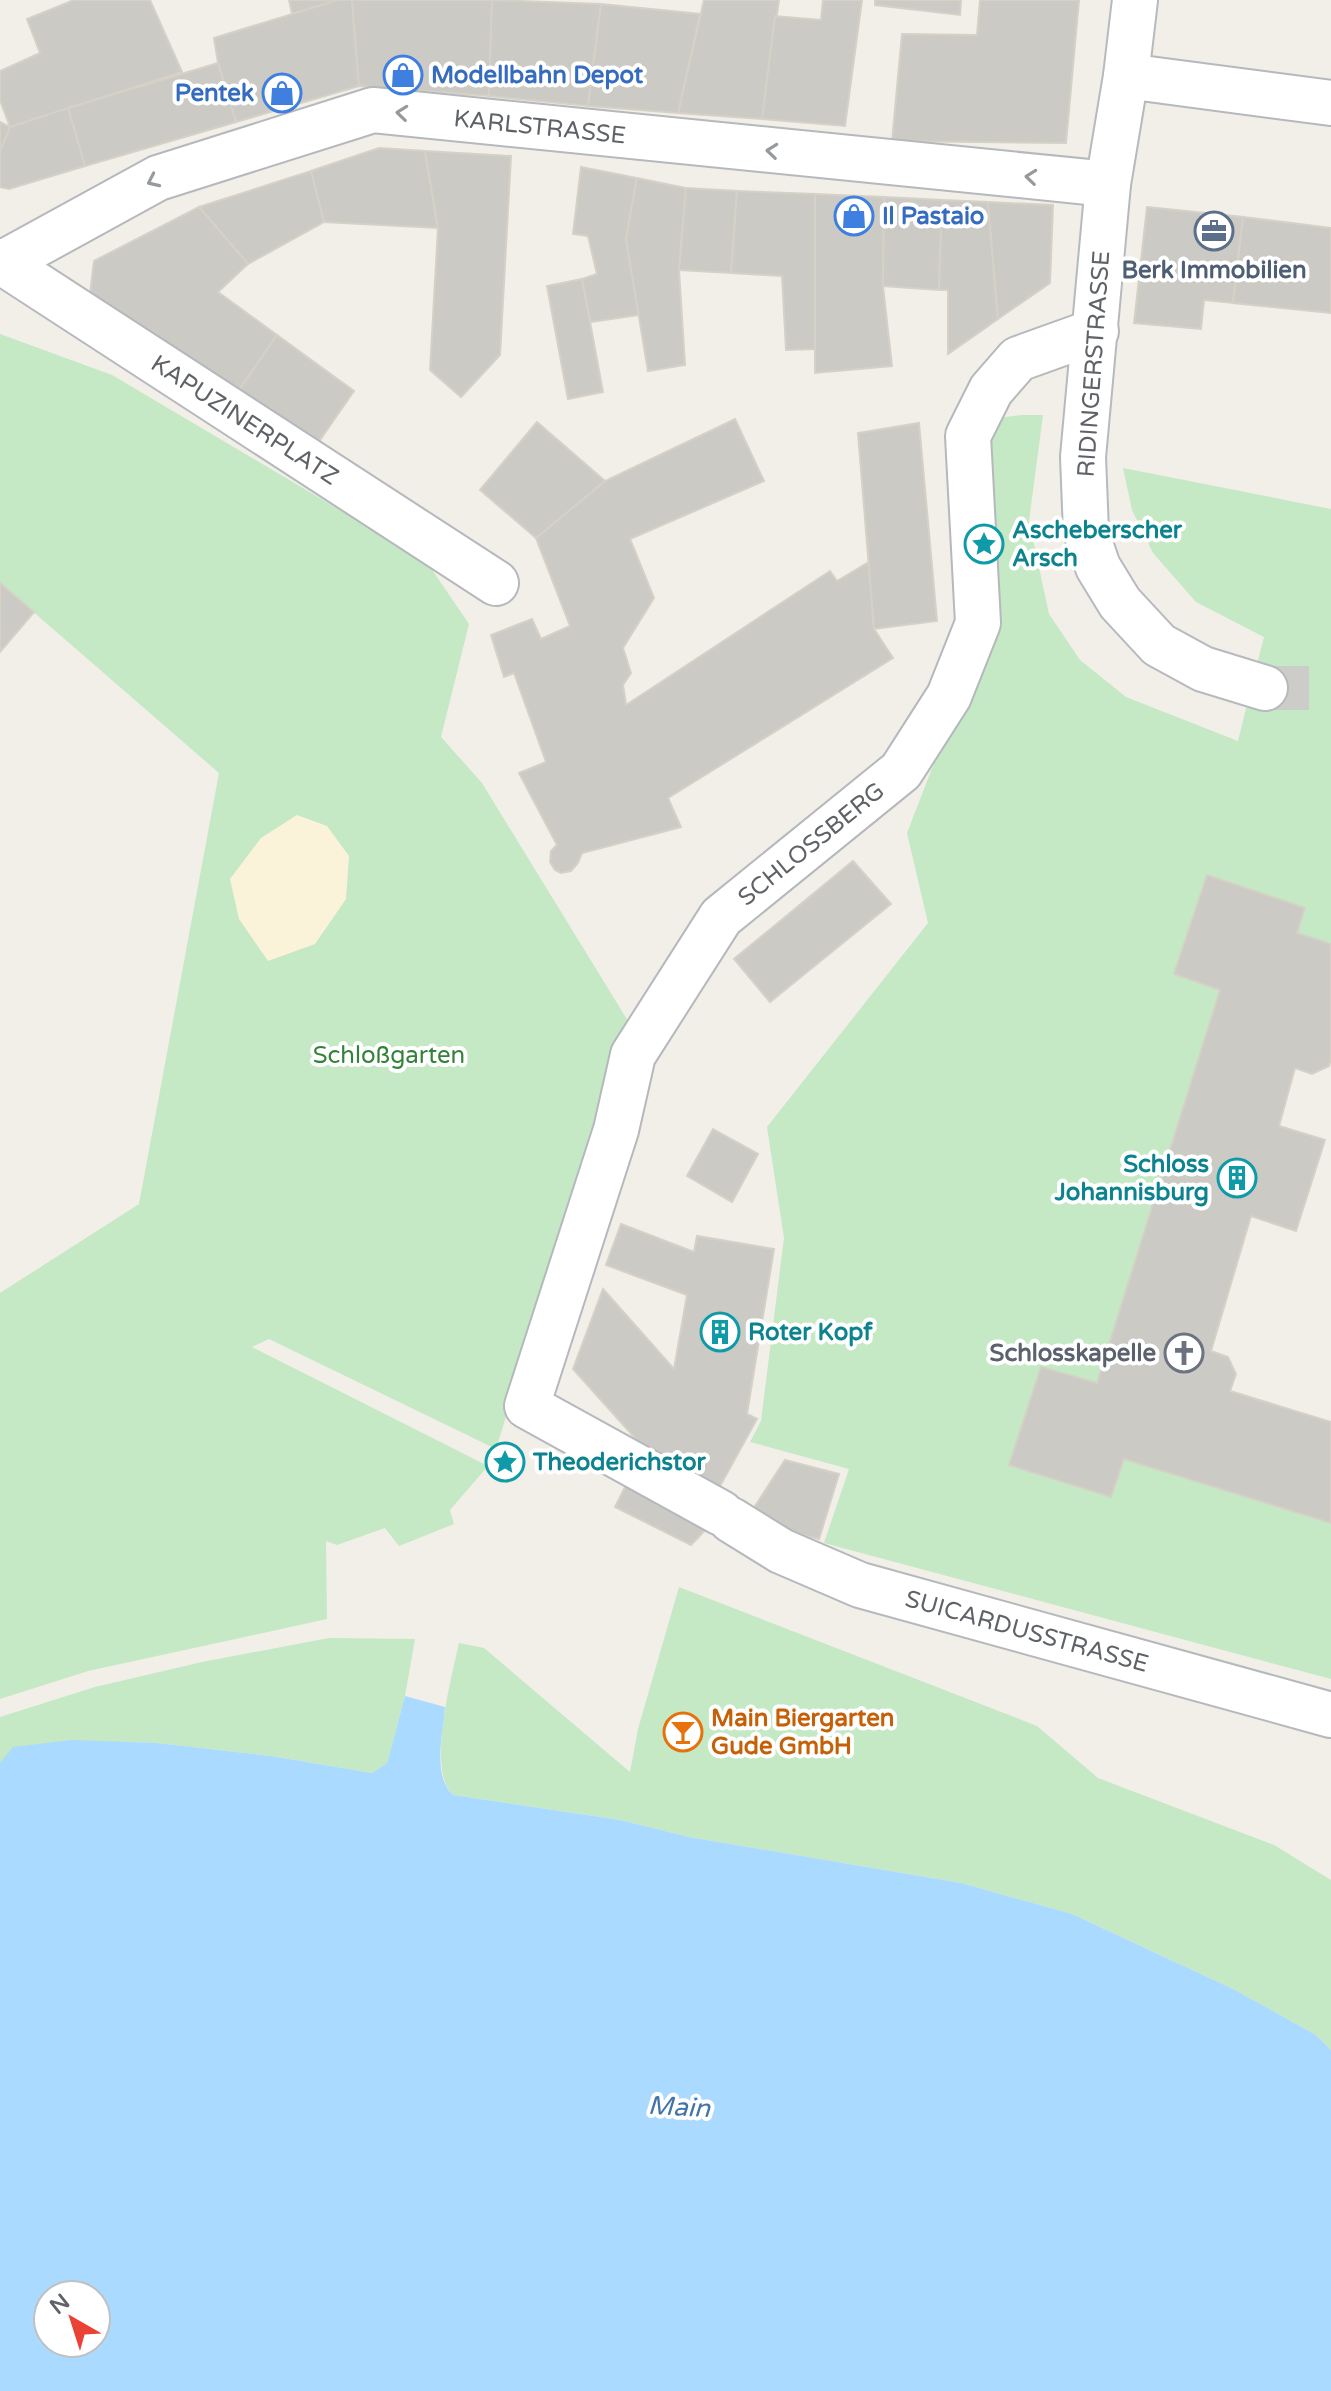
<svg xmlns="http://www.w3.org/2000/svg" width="1331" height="2391" viewBox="0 0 1331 2391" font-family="'Varela Round',sans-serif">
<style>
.green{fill:#c5e8c5}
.sand{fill:#fbf3d9}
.water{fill:#aadaff;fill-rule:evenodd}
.building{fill:#cccac5;stroke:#d6d1c6;stroke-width:2}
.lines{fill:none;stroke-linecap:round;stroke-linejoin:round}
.secondary-tunnel{stroke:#ccccc8;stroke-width:44;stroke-dasharray:44 22;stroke-linecap:butt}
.street-casing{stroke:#b5b8bc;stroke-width:48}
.secondary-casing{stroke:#b6babf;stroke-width:48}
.street{stroke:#fff;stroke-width:44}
.secondary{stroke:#fff;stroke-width:44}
.oneway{stroke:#979a9d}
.labels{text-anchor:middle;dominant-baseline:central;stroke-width:8;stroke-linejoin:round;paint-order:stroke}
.shop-label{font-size:24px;font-weight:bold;fill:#366cbe;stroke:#fff;text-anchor:start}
.street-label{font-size:24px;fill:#5f6368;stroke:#fff}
.service-label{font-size:24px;font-weight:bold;fill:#4e5e75;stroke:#fff}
.culture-label{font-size:24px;font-weight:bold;fill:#0d838f;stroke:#fff;text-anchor:start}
.park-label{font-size:24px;fill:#348238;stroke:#fff}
.worship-label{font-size:24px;font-weight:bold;fill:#5b616d;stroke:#fff;text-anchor:end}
.food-label{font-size:24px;font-weight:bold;fill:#c56008;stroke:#fff;text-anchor:start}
.water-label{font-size:26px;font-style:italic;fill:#4174aa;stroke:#fff}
</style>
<rect width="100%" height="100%" fill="#f1efe8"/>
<!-- green -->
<g class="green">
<path d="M0,334L112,375L426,561L469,624L441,737L482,783L628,1021L496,1449L269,1339L252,1347L488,1466L450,1510L454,1524L399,1546L385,1528L337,1545L326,1541L327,1619L88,1671L0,1699V1293L139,1204L219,773L0,583Z"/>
<path d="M1021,415H1043L1029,521L1049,614L1080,660L1126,697L1238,741L1264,637L1196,602L1153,553L1132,510L1123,468L1331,509V944L1297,933L1305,908L1207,876L1174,974L1220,990L1111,1497L1124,1459L1331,1523V1679L824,1543L849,1469L750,1442L761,1421L784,1238L767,1127L928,923L907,833L970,670L989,419Z"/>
<path d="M679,1587L1037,1726L1098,1778L1274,1845L1331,1880V2050L1316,2035L1233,1989L1072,1914L961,1883L689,1837L620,1820L453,1795C426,1771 452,1676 459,1643L484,1648L630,1772L638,1729Z"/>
<path d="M329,1638L415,1639L405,1696L387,1763L372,1773L271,1756L157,1743L125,1742L0,1763V1717L95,1687L202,1662Z"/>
</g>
<!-- sand -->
<path class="sand" d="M297,815L327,826L349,856L346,899L315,944L268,961L239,919L230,879L261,838Z"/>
<!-- water -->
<path class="water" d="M405,1696L445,1707C443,1733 432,1776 453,1795L620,1820L689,1837L961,1883L1072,1914L1233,1989L1316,2035L1331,2050V2391H0V1763L13,1747L72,1740L157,1743L271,1756L372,1773L387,1763ZM48,2295H96V2343H48Z"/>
<!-- building -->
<g class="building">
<path d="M74,0H150L182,72L10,127L0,100V71L40,53L27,19Z"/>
<path d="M289,0H338L292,14Z"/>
<path d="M338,0H352L359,86L236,122L218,63L214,38Z"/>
<path d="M352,0H492L489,96L359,86Z"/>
<path d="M492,0L601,4L588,106L489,96Z"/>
<path d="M704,0H779L762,119L678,113Z"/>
<path d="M823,0H862L845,126L762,119L775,16L821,20Z"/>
<path d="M875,0H961L960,15L875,5Z"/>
<path d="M980,0H1079L1066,143L892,141L902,34L977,35Z"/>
<path d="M601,4L700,14L678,113L588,106Z"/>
<path d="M218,63L236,122L85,166L68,108Z"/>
<path d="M68,108L85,166L9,189L0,187V151L10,127Z"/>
<path d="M0,122L10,127L0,151Z"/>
<path d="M379,148L425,151L438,228L324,222L311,171Z"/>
<path d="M425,151L511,156L500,355L461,397L430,370L438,228Z"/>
<path d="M581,167L637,178L626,239L639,315L590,322L582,279L597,274L588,236L573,234Z"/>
<path d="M311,171L324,222L248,264L199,207Z"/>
<path d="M637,178L686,188L679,270L685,365L648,371L626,239Z"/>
<path d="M686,188L737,191L731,273L679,270Z"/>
<path d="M737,191L815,194L816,349L786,350L782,276L731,273Z"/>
<path d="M815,194L884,197L883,286L892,366L815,373Z"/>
<path d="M884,197L942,200L939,290L883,286Z"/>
<path d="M942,200L988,202L998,319L948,354V290H939Z"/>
<path d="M988,202L1053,205L1050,283L998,319Z"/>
<path d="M199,207L248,264L218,292L277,335L235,396L90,294L94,261Z"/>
<path d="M1147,207L1243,217L1233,303L1204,300L1201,329L1134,323Z"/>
<path d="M1243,217L1331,228V313L1233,303Z"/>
<path d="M582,279L603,392L568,399L547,286Z"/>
<path d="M277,335L354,391L313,450L235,396Z"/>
<path d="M735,419L764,481L630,539L654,598L623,648L631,673L623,685L626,705L830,571L837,581L869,562L874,629L893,658L668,798L681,827L582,853L578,863L571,871L561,873L555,870L550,862L551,851L557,845L519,773L546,762L514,673L504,677L491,635L532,619L541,639L570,626L536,538L605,481Z"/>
<path d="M537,422L605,481L536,538L480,490Z"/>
<path d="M919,423L937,621L874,629L858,433Z"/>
<path d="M0,583L34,612L0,652Z"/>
<path d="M853,861L891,904L770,1002L734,959Z"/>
<path d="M1207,875L1305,908L1297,933L1331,944V1059L1329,1066L1312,1074L1295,1068L1279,1126L1325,1140L1296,1231L1251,1216L1211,1351L1228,1357L1236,1374L1230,1391L1331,1422V1523L1124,1459L1111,1497L1009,1465L1041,1367L1097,1383L1220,990L1174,974Z"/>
<path d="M713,1129L758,1154L732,1202L687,1176Z"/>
<path d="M621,1224L694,1252L697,1236L774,1249L747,1414L757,1419L719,1488L652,1457L573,1369L603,1289L674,1369L687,1295L606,1265Z"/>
<path d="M785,1460L839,1474L819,1539L746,1520Z"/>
<path d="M628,1481L712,1523L691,1545L615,1507Z"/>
</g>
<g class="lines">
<!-- secondary-tunnel -->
<path class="secondary-tunnel" d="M1265,688H1331"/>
<defs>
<g id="street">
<path d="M1126,76L1331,103"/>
<path id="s1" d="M0,261L496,583"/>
<path id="s2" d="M3,263L158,178L373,110L1108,184"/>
<path id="s3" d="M721,1513L527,1406L616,1130L633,1055L721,917L901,771L949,696L978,623L968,436L991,390L1018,359L1096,331"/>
<path id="s4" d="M731,1520L781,1551L860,1585L1331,1715"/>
</g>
<path id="secondary" d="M1135,0L1126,76L1108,184L1083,457L1086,532L1098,567L1120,603L1159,645L1203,669L1265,688"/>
</defs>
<!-- street casing -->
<use href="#street" class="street-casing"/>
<!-- secondary casing -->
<use href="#secondary" class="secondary-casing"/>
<!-- street -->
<use href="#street" class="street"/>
<!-- secondary -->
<use href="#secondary" class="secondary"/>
</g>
<!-- one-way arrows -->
<defs><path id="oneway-chevron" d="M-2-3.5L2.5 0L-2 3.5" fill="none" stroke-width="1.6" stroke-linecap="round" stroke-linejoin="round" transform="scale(2)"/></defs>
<g class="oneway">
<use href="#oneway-chevron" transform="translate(402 113) rotate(-174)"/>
<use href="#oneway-chevron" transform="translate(772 151) rotate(-174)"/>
<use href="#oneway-chevron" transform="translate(1031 177) rotate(-174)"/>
<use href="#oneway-chevron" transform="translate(153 181) rotate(155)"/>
</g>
<!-- icons -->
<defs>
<symbol id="shop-ring" viewBox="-11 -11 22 22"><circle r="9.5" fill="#fff" stroke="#3f7fe0" stroke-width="1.5"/><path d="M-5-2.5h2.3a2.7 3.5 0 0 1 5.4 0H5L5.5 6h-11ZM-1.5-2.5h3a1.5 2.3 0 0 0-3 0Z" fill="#3f7fe0"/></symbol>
<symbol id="office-ring" viewBox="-11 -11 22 22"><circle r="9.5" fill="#fff" stroke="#5c6f8a" stroke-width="1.5"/><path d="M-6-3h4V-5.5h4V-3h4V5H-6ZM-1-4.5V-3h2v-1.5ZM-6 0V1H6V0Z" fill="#5c6f8a"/></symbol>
<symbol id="sight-ring" viewBox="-11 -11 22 22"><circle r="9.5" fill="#fff" stroke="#0f9aa8" stroke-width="1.5"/><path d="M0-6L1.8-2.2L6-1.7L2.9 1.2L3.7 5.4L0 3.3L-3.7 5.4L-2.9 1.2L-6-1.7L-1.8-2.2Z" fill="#0f9aa8"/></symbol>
<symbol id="building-ring" viewBox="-11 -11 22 22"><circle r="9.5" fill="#fff" stroke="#0f9aa8" stroke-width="1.5"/><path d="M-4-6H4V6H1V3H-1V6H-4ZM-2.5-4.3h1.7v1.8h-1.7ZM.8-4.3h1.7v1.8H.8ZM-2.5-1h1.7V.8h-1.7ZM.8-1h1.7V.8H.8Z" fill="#0f9aa8"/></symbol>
<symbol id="church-ring" viewBox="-11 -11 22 22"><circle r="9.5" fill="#fff" stroke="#6b7280" stroke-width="1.5"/><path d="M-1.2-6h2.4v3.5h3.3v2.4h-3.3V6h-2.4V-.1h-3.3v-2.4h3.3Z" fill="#6b7280"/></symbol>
<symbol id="bar-ring" viewBox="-11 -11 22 22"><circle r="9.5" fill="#fff" stroke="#e8710a" stroke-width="1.5"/><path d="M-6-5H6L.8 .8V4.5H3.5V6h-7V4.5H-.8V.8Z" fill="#e8710a"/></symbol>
</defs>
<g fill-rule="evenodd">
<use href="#shop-ring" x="381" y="53" width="44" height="44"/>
<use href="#shop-ring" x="260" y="71" width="44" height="44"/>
<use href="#shop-ring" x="832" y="194" width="44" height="44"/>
<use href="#office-ring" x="1192" y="209" width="44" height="44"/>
<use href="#sight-ring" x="962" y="522" width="44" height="44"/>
<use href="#building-ring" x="1215" y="1156" width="44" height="44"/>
<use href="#building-ring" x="698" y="1310" width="44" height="44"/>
<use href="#church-ring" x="1162" y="1331" width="44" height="44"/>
<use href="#sight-ring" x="483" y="1440" width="44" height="44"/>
<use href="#bar-ring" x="661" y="1710" width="44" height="44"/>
</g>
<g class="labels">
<!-- shop labels -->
<g class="shop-label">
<text x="431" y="75">Modellbahn Depot</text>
<text x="254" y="93" text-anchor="end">Pentek</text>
<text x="882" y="216">Il Pastaio</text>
</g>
<!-- street labels -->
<g class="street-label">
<text stroke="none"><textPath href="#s2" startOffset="570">KARLSTRASSE</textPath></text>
<text transform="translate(1094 364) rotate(-86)">RIDINGERSTRASSE</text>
<text stroke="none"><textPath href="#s1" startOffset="292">KAPUZINERPLATZ</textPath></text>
<text stroke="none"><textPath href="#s3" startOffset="868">SCHLOSSBERG</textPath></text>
<text stroke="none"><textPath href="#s4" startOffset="318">SUICARDUSSTRASSE</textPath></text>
</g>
<!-- service labels -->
<g class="service-label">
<text x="1214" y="270">Berk Immobilien</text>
</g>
<!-- culture labels -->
<g class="culture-label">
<text x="1012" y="530">Ascheberscher<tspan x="1012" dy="28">Arsch</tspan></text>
<text x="1209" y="1164" text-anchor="end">Schloss<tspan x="1209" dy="28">Johannisburg</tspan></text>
<text x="748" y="1332">Roter Kopf</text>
<text x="533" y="1462">Theoderichstor</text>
</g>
<!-- park labels -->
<g class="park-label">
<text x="389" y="1055">Schloßgarten</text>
</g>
<!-- worship labels -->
<g class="worship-label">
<text x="1156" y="1353">Schlosskapelle</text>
</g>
<!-- food labels -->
<g class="food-label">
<text x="711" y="1718">Main Biergarten<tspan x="711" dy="28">Gude GmbH</tspan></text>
</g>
<!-- water labels -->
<g class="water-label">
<text transform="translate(679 2107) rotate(3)">Main</text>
</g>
</g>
<!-- north arrow -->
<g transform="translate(72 2319) rotate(321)"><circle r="38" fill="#ffffff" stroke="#bfc1c3" stroke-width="2"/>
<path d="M0-6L14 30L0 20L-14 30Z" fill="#ea4335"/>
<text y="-12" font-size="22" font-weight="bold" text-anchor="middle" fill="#5f6368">N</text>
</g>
</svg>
